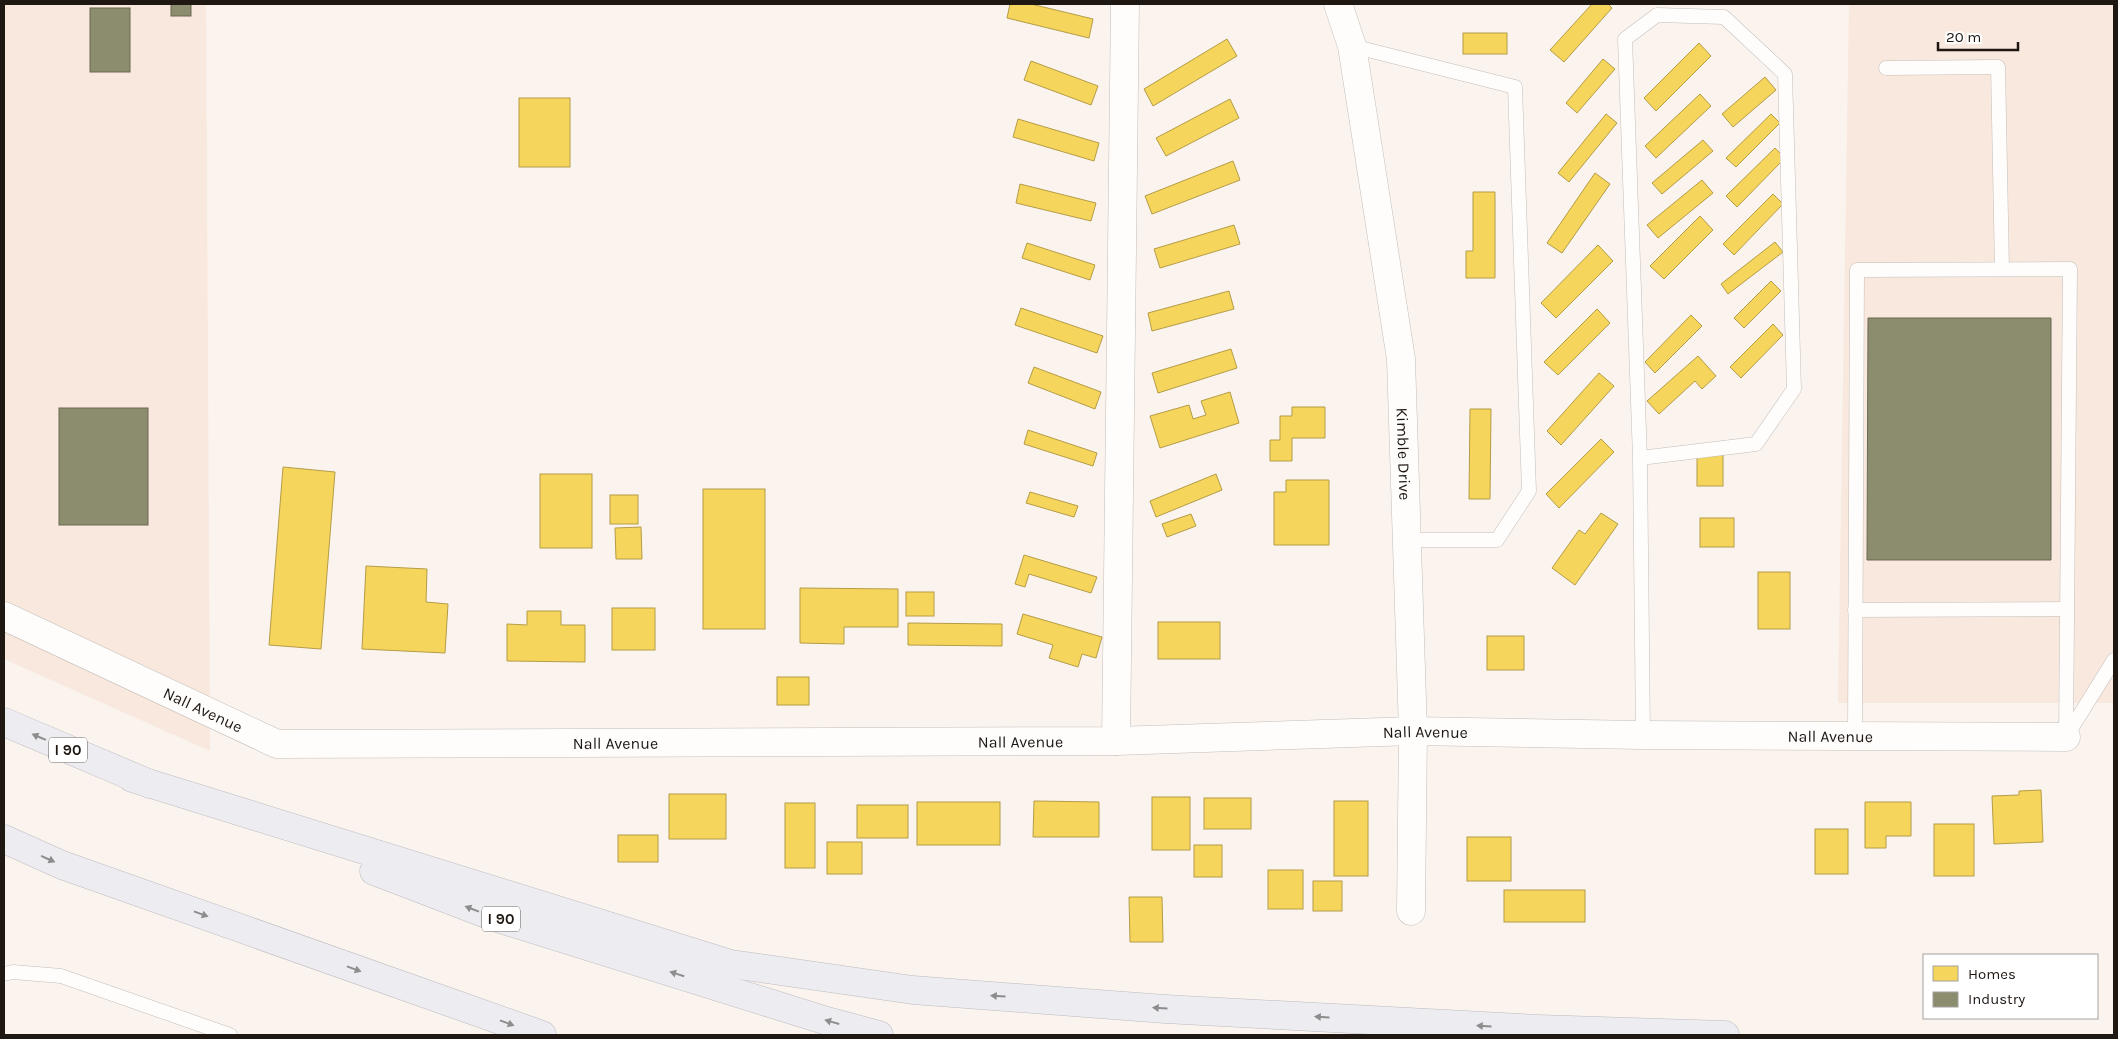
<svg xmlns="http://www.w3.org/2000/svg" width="2118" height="1039" viewBox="0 0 2118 1039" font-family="Karla,sans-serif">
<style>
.built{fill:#f8e8dd}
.homes{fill:#f6d55c;stroke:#b59c46}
.industry{fill:#8c8c6e;stroke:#6b6952}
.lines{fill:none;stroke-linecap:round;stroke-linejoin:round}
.service-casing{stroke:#c4beb9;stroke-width:15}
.minor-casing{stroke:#c4beb9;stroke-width:29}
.motorway-casing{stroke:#bebbbf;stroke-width:29}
.service{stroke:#fefdfc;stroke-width:14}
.minor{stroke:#fefdfc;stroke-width:28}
.motorway{stroke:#ececf1;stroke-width:28}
.oneway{fill:#8f8c8d}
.labels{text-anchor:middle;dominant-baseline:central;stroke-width:5;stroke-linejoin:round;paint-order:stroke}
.shield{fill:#fff;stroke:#625d59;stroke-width:1}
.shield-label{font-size:15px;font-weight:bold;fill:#1e1712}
.street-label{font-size:16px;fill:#1e1712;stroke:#fff}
</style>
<rect width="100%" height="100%" fill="#faf3ee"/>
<!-- built -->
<g class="built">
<path d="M4,4H206L210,751L4,659Z"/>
<path d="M1849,4H2114V703H1838Z"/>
</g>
<!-- homes -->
<g class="homes">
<path d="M1010,4H1031L1093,19L1089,38L1007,18Z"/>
<path d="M1592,4H1608L1612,8L1564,62L1550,50Z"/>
<rect x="1463" y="33" width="44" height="21"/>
<path d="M1227,39L1237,56L1153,106L1144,89Z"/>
<path d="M1699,43L1711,56L1656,111L1644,98Z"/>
<path d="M1603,59L1615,69L1577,113L1566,103Z"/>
<path d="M1031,61L1098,86L1091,105L1024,80Z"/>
<path d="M1765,77L1776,90L1733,127L1722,114Z"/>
<path d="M1700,94L1711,106L1656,158L1645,146Z"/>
<rect x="519" y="98" width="51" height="69"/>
<path d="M1230,99L1239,118L1166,156L1156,138Z"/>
<path d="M1606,114L1617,123L1569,182L1558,173Z"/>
<path d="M1771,114L1780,123L1736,167L1726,158Z"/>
<path d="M1018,119L1099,143L1094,161L1013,137Z"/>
<path d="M1703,140L1713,151L1662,194L1652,183Z"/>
<path d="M1775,148L1785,158L1737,207L1726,196Z"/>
<path d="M1233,161L1240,180L1152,214L1145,196Z"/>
<path d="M1595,173L1610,184L1562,253L1547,243Z"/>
<path d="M1702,180L1713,193L1658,238L1647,225Z"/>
<path d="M1020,184L1096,203L1091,221L1016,203Z"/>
<path d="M1473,192H1495V278H1466V251H1473Z"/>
<path d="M1773,194L1783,204L1734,255L1723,244Z"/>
<path d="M1700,216L1713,230L1664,279L1650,266Z"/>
<path d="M1234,225L1240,244L1160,268L1154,249Z"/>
<path d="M1775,242L1783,252L1728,294L1721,284Z"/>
<path d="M1027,243L1095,265L1090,280L1022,258Z"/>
<path d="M1598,245L1613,261L1556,318L1541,303Z"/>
<path d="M1771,281L1781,291L1744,328L1734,318Z"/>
<path d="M1229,291L1234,309L1152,331L1148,313Z"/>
<path d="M1021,308L1103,336L1097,353L1015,325Z"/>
<path d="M1597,309L1610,323L1558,375L1544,362Z"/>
<path d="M1691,315L1702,326L1655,373L1645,362Z"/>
<path d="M1773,324L1783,335L1741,378L1730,367Z"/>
<path d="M1231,349L1237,368L1158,393L1152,373Z"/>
<path d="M1698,356L1716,376L1702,389L1695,381L1659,414L1647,401Z"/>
<path d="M1034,367L1101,392L1095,409L1028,383Z"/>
<path d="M1599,373L1614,386L1561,445L1547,431Z"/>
<path d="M1230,392L1239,423L1160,448L1150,416L1189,405L1193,419L1206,415L1201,401Z"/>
<path d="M1292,407H1325V438H1292V461H1270V440H1280V416H1292Z"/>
<path d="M1470,409H1491L1490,499H1469Z"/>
<path d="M1028,430L1097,453L1093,466L1024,444Z"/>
<path d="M1601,439L1614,452L1559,508L1546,494Z"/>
<rect x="1697" y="455" width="26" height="31"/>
<path d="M283,467L335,472L321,649L269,645Z"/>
<rect x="540" y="474" width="52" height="74"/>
<path d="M1216,474L1222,490L1156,517L1150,501Z"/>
<path d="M1286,480H1329V545H1274V492H1286Z"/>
<rect x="703" y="489" width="62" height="140"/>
<path d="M1030,492L1078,506L1074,517L1026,503Z"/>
<rect x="610" y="495" width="28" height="29"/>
<path d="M1601,513L1618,524L1575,585L1552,568L1579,530L1585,534Z"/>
<path d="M1191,514L1196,526L1167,537L1162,524Z"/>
<rect x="1700" y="518" width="34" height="29"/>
<path d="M641,527L642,559H616L615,528Z"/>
<path d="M1024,555L1097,577L1091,593L1029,574L1025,587L1015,584Z"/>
<path d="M366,566L427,569L426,602L448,604L445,653L362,649Z"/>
<rect x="1758" y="572" width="32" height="57"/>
<path d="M800,588L898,589V627H844V644L800,643Z"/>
<rect x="906" y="592" width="28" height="24"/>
<rect x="612" y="608" width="43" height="42"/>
<path d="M527,611H561V625H585V662L507,661V624L527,625Z"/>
<path d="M1023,614L1102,637L1096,658L1082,654L1078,667L1049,658L1053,645L1017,634Z"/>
<rect x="1158" y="622" width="62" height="37"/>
<path d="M908,623L1002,624V646L908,645Z"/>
<rect x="1487" y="636" width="37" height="34"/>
<rect x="777" y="677" width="32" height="28"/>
<path d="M2041,790L2043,842L1994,844L1992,796L2019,795V791Z"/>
<rect x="669" y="794" width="57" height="45"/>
<rect x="1152" y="797" width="38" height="53"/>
<rect x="1204" y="798" width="47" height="31"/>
<path d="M1034,801L1099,802V837H1033Z"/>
<rect x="1334" y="801" width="34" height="75"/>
<rect x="917" y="802" width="83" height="43"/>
<path d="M1865,802H1911V836H1886V848H1865Z"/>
<rect x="785" y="803" width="30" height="65"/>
<rect x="857" y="805" width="51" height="33"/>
<rect x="1934" y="824" width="40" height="52"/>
<rect x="1815" y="829" width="33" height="45"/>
<rect x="618" y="835" width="40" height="27"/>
<rect x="1467" y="837" width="44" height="44"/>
<rect x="827" y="842" width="35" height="32"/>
<rect x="1194" y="845" width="28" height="32"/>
<rect x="1268" y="870" width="35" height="39"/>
<rect x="1313" y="881" width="29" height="30"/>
<rect x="1504" y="890" width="81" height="32"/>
<path d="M1129,897H1162L1163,942H1130Z"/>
</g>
<!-- industry -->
<g class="industry">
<rect x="171" y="4" width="20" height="12"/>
<rect x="90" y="8" width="40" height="64"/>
<path d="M1868,318H2051V560H1867Z"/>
<rect x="59" y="408" width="89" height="117"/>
</g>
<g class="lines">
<defs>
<g id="service">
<path d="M1352,46L1515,87L1529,491L1497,540H1407"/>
<path d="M1886,68L1998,67L2002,269"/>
<path d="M1640,458L1756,444L1794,389L1785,74L1724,17L1657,15L1625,39L1640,458L1643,735"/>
<path d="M1855,610L2067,609"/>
<path d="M1855,736L1857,270L2070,269L2066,737"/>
<path d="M2066,737L2114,660"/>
<path d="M4,974L13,972L61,976L230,1035"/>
</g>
<g id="minor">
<path id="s1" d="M1338,4L1352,46L1401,359L1413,731L1411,911"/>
<path id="s2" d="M4,616L277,744L1116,741L1413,731L1643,735L2066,737"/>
<path d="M1116,741L1125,4"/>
</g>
<g id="motorway">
<path d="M4,722L150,784"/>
<path d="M132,778L731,964L913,990L1165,1009L1538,1029L1725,1035"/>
<path d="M4,839L62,865L542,1035"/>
<path d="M374,871L494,917L827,1021L879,1035"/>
</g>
</defs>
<!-- service casing -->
<use href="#service" class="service-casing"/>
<!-- minor casing -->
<use href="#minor" class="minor-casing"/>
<!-- motorway casing -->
<use href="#motorway" class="motorway-casing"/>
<!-- service -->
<use href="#service" class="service"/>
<!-- minor -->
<use href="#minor" class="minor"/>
<!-- motorway -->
<use href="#motorway" class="motorway"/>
</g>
<!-- one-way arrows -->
<defs><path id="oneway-solid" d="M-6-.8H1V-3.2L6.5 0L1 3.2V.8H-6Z" transform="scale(1.25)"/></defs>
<g class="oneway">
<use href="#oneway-solid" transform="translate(39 737) rotate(-157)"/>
<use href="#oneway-solid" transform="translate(48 859) rotate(24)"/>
<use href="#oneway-solid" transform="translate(472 909) rotate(-159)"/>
<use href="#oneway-solid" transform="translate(201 914) rotate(20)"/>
<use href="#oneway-solid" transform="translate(354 969) rotate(20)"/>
<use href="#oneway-solid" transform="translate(677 974) rotate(-163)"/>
<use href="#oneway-solid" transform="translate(998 996) rotate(-176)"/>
<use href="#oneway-solid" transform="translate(1160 1008) rotate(-176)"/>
<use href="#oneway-solid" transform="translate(1322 1017) rotate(-177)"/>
<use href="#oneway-solid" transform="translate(832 1022) rotate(-164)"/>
<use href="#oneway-solid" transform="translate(507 1023) rotate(20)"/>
<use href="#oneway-solid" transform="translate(1484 1026) rotate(-177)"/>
</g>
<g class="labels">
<!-- shield labels -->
<g class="shield">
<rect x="49" y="737.5" width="38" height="25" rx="4"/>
<rect x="482" y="906.5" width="38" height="25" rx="4"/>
</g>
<g class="shield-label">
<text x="68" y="750">I 90</text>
<text x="501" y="919">I 90</text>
</g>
<!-- street labels -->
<g class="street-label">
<text stroke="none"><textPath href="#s1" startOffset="456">Kimble Drive</textPath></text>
<text stroke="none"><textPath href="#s2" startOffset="220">Nall Avenue</textPath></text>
<text stroke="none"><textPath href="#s2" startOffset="1450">Nall Avenue</textPath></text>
<text stroke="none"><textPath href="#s2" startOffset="1855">Nall Avenue</textPath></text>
<text stroke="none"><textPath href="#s2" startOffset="1045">Nall Avenue</textPath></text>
<text stroke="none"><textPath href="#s2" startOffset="640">Nall Avenue</textPath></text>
</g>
</g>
<!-- border -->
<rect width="2118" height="1039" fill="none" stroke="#1e1712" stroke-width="10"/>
<!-- legend -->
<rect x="1923" y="954" width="175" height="65" fill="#ffffff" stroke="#a5a2a0"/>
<rect x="1933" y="966" width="25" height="15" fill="#f6d55c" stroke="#a5a2a0"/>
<text x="1968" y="979" font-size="15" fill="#1e1712">Homes</text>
<rect x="1933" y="992" width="25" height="15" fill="#8c8c6e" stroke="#a5a2a0"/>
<text x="1968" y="1004" font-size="15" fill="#1e1712">Industry</text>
<!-- scale -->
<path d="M1938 42v8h80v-8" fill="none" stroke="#1e1712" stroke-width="2.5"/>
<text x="1946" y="42" font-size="15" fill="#1e1712" stroke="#ffffff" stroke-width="4" paint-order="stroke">20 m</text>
</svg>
